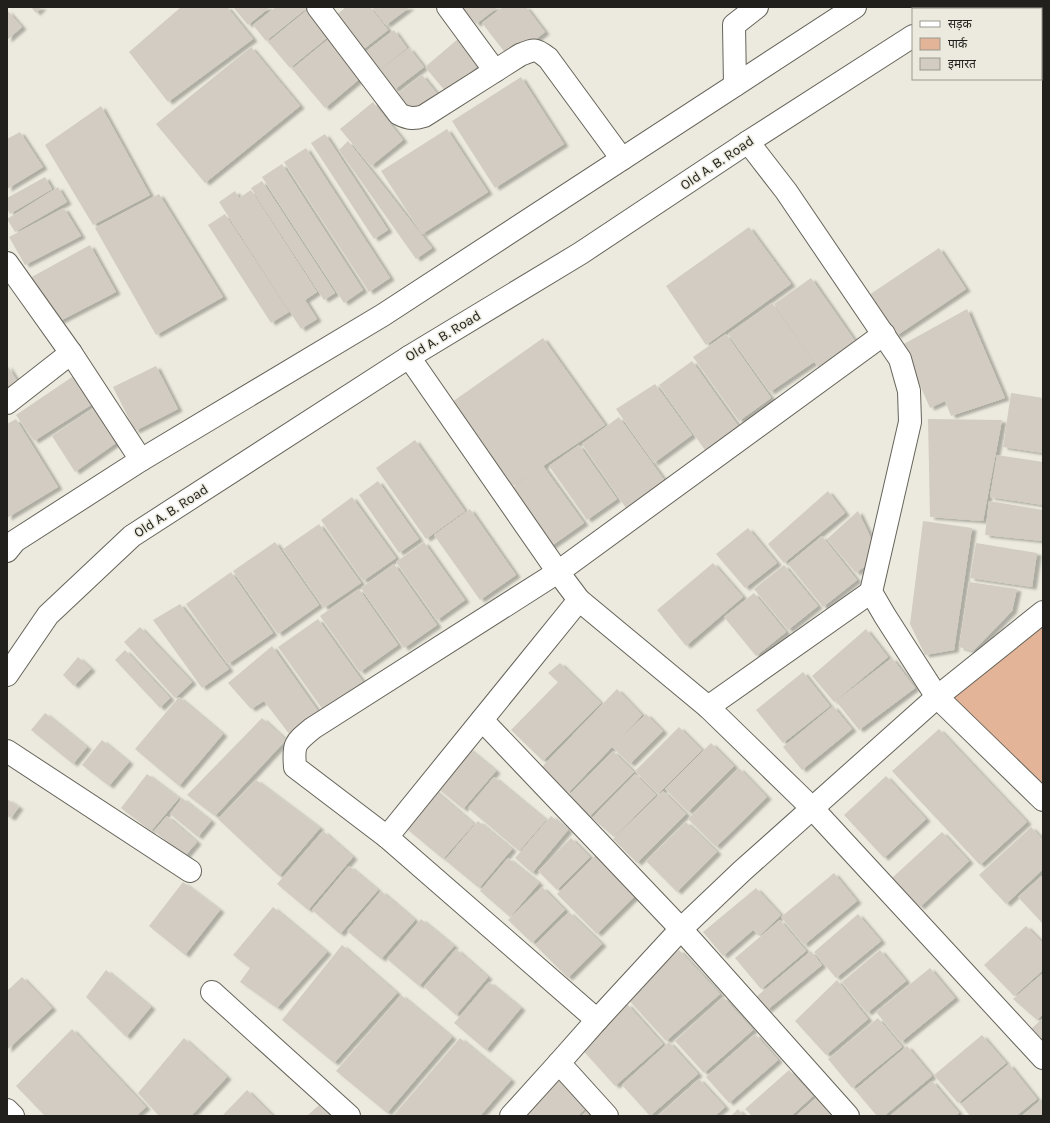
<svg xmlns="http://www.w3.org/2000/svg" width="1050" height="1123" viewBox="0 0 1050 1123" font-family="Karla,'Noto Sans Devanagari',sans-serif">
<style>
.green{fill:#e3b498}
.building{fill:#d3ccc2;filter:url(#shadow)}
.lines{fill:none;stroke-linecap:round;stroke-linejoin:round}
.minor-casing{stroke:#66645a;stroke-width:24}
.major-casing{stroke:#66645a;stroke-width:24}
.minor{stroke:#fff;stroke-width:22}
.major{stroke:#fff;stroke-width:22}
.labels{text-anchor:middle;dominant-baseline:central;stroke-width:3;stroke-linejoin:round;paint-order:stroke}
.street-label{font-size:14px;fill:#21201c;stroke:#eceade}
</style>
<defs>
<filter id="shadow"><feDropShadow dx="4.5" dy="2.5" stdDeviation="1" flood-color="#0004"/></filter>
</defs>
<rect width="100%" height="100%" fill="#eceade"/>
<!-- green -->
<path class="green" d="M1043,612V800L937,697Z"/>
<!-- building -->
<g class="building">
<path d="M31,7H42L36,13Z"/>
<path d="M181,7H227L253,39L168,102L129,52Z"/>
<path d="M233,7H270L248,25Z"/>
<path d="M276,7H306L307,8L266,41L253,25Z"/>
<path d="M346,7H370L388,30L356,55L329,21Z"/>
<path d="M372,7H410L386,25Z"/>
<path d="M462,7H498L476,24Z"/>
<path d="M503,7H526L545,32L510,59L482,23Z"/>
<path d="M7,10L22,27L7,40Z"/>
<path d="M306,11L328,37L290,68L268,42Z"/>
<path d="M394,30L407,48L378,71L364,53Z"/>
<path d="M331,37L363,76L325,108L292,69Z"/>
<path d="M459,38L481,63L446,92L425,67Z"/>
<path d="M251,47L300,106L205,183L156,124Z"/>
<path d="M409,48L424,67L394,90L379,71Z"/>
<path d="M422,75L439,96L414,116L397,94Z"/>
<path d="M521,77L564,144L495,188L452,121Z"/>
<path d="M373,102L403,140L371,166L340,129Z"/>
<path d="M101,106L150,195L93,225L45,145Z"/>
<path d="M447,129L488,192L422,234L381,171Z"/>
<path d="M20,132L43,167L7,189V139Z"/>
<path d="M325,134L388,230L374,239L311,143Z"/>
<path d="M348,141L432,248L416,259L339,150Z"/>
<path d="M306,148L390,278L369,292L284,162Z"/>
<path d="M282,164L363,290L344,303L262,177Z"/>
<path d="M45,177L52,189L10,214L7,208V198Z"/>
<path d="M262,181L335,293L324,300L251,188Z"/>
<path d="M58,187L67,202L15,232L7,219Z"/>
<path d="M251,190L317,292L305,300L317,319L301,329L219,202L235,191L239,198Z"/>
<path d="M159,194L223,297L156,335L95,228Z"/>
<path d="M64,208L81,236L25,265L9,237Z"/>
<path d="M225,214L289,312L271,323L208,225Z"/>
<path d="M749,227L791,284L706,345L666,286Z"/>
<path d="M90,245L116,292L54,324L28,279Z"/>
<path d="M939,248L966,289L896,336L869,295Z"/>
<path d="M811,278L855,341L818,367L774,304Z"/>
<path d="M772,303L814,362L770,392L728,334Z"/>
<path d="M967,309L1005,398L951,416L945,401L930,408L902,345Z"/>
<path d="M726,334L771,398L739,421L693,357Z"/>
<path d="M543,338L605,425L543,466L584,523L550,547L509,490L534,472L513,486L452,402Z"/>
<path d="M692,361L739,427L705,450L659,385Z"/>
<path d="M7,365L19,384L7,391Z"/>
<path d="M156,366L178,409L135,431L113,387Z"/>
<path d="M75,375L94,403L34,441L16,415Z"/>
<path d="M655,384L692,435L654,463L616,409Z"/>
<path d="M1011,393L1043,398V453L1003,447Z"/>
<path d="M102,402L123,438L75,472L52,436Z"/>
<path d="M619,417L667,484L628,511L582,444Z"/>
<path d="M16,419L58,487L7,518V424Z"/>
<path d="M928,419L1002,420L983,521L930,517Z"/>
<path d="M415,440L465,511L426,539L376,468Z"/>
<path d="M579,445L617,499L587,520L549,466Z"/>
<path d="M997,455L1043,462V505L990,497Z"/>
<path d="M378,481L419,539L399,553L359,495Z"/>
<path d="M828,491L845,513L784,563L768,544Z"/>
<path d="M352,497L396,558L363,581L321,520Z"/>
<path d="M989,501L1043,510V541L985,535Z"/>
<path d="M470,509L516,575L480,600L434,535Z"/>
<path d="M858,511L870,536L874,559L856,573L827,539Z"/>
<path d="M923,521L972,528L954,650L925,655L910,624Z"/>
<path d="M319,524L361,583L324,608L283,549Z"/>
<path d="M748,528L777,563L745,588L716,554Z"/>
<path d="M822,536L857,580L823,607L788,564Z"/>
<path d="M275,542L319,605L278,634L233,571Z"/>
<path d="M424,542L465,600L437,620L396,562Z"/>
<path d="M976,543L1037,553L1032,587L970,578Z"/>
<path d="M713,563L743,597L686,646L657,610Z"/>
<path d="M394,564L437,625L404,648L361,588Z"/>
<path d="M784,565L818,606L788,630L754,589Z"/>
<path d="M231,572L273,633L228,664L186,604Z"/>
<path d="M969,582L1017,589L1012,611L973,651L959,647Z"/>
<path d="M359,589L398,645L360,672L320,616Z"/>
<path d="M754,593L786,632L756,656L724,617Z"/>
<path d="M180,604L229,669L202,688L153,620Z"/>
<path d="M318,619L363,682L323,710L278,647Z"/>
<path d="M140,627L192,682L175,698L124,642Z"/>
<path d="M866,629L888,657L834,702L812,676Z"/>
<path d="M272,646L320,714L290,735L264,701L251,709L228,683Z"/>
<path d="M125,650L170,698L160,708L115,660Z"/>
<path d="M78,657L91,669L74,686L63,675Z"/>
<path d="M892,658L915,688L859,730L836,701Z"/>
<path d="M560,663L601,703L543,761L511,730L558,682L548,673Z"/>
<path d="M803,672L830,706L783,743L756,710Z"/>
<path d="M617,689L642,715L618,741L646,714L663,731L630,764L612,747L568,793L541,768Z"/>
<path d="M179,697L223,734L179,786L135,749Z"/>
<path d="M833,706L852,729L802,770L783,747Z"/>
<path d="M45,713L87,747L73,764L31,730Z"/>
<path d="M262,718L286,740L215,816L187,795Z"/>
<path d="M679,727L702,750L658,794L635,771Z"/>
<path d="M939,729L1027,822L980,865L892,771Z"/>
<path d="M102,740L129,762L109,786L82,765Z"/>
<path d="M711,743L734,766L688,812L665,789Z"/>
<path d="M468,748L496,771L463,809L435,786Z"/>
<path d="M613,751L634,772L589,817L568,796Z"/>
<path d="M739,768L767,797L716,847L688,819Z"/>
<path d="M147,774L179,798L151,831L121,808Z"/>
<path d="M635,774L656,795L614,837L592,818Z"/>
<path d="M886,776L926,819L884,858L844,815Z"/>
<path d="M494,777L546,820L519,851L468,808Z"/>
<path d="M256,780L320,828L279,876L218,819Z"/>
<path d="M432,788L474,824L443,859L401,824Z"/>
<path d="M663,791L686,814L637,863L613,839Z"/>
<path d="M182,798L211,821L198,837L170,814Z"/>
<path d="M7,799L19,807L11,818L7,816Z"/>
<path d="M167,816L197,842L185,856L154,831Z"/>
<path d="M551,816L568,830L532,873L515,858Z"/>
<path d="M478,821L512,849L479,888L445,860Z"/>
<path d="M686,822L717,852L677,892L646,861Z"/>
<path d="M1031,827L1043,840V869L1006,904L979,875Z"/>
<path d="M323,831L353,857L308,910L277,884Z"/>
<path d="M942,832L969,861L920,907L892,878Z"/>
<path d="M571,838L590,857L557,890L538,871Z"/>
<path d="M600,851L640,891L597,934L557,894Z"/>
<path d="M508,858L539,883L510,917L480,891Z"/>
<path d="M349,866L378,890L340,934L312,910Z"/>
<path d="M834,873L857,901L804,945L781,917Z"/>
<path d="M1043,875V924L1018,897Z"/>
<path d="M183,882L220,910L185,955L149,926Z"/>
<path d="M542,887L565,910L532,943L508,920Z"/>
<path d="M756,888L781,915L759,936L753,930L723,956L703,932Z"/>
<path d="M381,891L415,920L381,959L347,931Z"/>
<path d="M273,907L327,952L277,1008L240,982L250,968L233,955Z"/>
<path d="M569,912L602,944L568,978L535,945Z"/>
<path d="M858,914L881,941L836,978L814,952Z"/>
<path d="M421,919L454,946L419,986L387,959Z"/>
<path d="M780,920L806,951L761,989L735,958Z"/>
<path d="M1026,926L1043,943V970L1014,996L984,965Z"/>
<path d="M342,945L397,993L334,1063L282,1020Z"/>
<path d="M456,949L488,977L456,1015L424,987Z"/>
<path d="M679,950L720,994L666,1041L626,997Z"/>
<path d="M880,950L906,981L867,1013L842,982Z"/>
<path d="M811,951L822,965L767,1010L756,997Z"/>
<path d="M930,968L955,998L901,1042L876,1012Z"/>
<path d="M106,970L151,1007L126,1037L86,997Z"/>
<path d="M1043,973V1014L1037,1020L1013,999Z"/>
<path d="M22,977L52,1008L7,1050V991Z"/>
<path d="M837,980L868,1019L826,1055L795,1021Z"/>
<path d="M489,982L521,1008L486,1050L454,1023Z"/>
<path d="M401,995L452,1037L387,1113L336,1071Z"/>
<path d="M723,997L753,1030L704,1073L675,1041Z"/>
<path d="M627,1004L663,1044L615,1086L579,1046Z"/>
<path d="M878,1018L902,1047L852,1088L828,1059Z"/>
<path d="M1043,1018V1042L1031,1029Z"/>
<path d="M72,1029L146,1107L136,1116H45L16,1086Z"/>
<path d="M755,1034L778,1060L729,1103L706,1077Z"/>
<path d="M982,1035L1006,1063L958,1103L934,1075Z"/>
<path d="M184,1038L227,1077L191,1116H159L138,1093Z"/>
<path d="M460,1038L511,1080L480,1116H393Z"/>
<path d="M669,1042L698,1074L650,1116L622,1085Z"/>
<path d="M907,1046L932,1076L884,1116H877L855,1090Z"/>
<path d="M1009,1064L1037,1099L1016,1116H970L961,1104Z"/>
<path d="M789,1070L813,1096L791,1116H752L745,1109Z"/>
<path d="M557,1078L585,1109L578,1116H515Z"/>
<path d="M699,1079L725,1107L715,1116H658Z"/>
<path d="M932,1081L959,1113L955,1116H890Z"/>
<path d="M247,1090L273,1116H222Z"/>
<path d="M817,1097L835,1116H796Z"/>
<path d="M1043,1098V1116H1022Z"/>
<path d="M319,1105L330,1116H307Z"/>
<path d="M590,1108L598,1116H581Z"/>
<path d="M738,1109L744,1116H731Z"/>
</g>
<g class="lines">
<defs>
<g id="minor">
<path d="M318,7L399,114C409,119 414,119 424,116L520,55C535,49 535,48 548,58L622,159"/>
<path d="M448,7L495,71"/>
<path d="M1041,31L1043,30"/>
<path d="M735,85L734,25L757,7"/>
<path d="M748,142L786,191L900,359L909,391L910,422L871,592L885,616L937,697L1043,800"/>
<path d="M7,263L71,353L141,460"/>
<path d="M409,357L558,572L579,600L708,707L812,808L1043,1058"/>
<path d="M7,403L71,353"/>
<path d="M708,707L871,592"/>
<path d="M482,720L681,929L848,1116"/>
<path d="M7,751L190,871"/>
<path d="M387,837L579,600"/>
<path d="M212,992L349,1116"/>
<path d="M597,1020L387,837L295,767C293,743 295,743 313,728L558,572L884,334"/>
<path d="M559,1063L607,1116"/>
<path d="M511,1116L559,1063L597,1020L681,929L742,871L937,697L1043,612"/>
</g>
<g id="major">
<path d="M955,9L958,7"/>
<path d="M7,551L15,541L141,460L383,315L855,7"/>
<path d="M7,675L48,615L132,536L409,357L581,253L748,142L913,36"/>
<path d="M7,1110L13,1116"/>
</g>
</defs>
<!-- minor casing -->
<use href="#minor" class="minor-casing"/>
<!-- major casing -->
<use href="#major" class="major-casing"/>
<!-- minor -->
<use href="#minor" class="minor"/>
<!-- major -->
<use href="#major" class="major"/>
</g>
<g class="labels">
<!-- street labels -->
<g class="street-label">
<text transform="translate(717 163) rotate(-34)">Old A. B. Road</text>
<text transform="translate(443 336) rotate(-31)">Old A. B. Road</text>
<text transform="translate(171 511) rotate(-33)">Old A. B. Road</text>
</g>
</g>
<!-- border -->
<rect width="1050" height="1123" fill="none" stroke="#21201c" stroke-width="16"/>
<!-- legend -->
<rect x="912" y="8" width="130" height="72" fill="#eceade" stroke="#9b9990"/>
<rect x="920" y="21" width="20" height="6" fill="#ffffff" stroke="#9b9990"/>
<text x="948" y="28" font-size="12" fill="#21201c">सड़क</text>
<rect x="920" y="38" width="20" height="12" fill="#e3b498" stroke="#9b9990"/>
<text x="948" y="48" font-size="12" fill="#21201c">पार्क</text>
<rect x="920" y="58" width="20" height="12" fill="#d3ccc2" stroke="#9b9990"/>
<text x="948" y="68" font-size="12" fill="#21201c">इमारत</text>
</svg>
